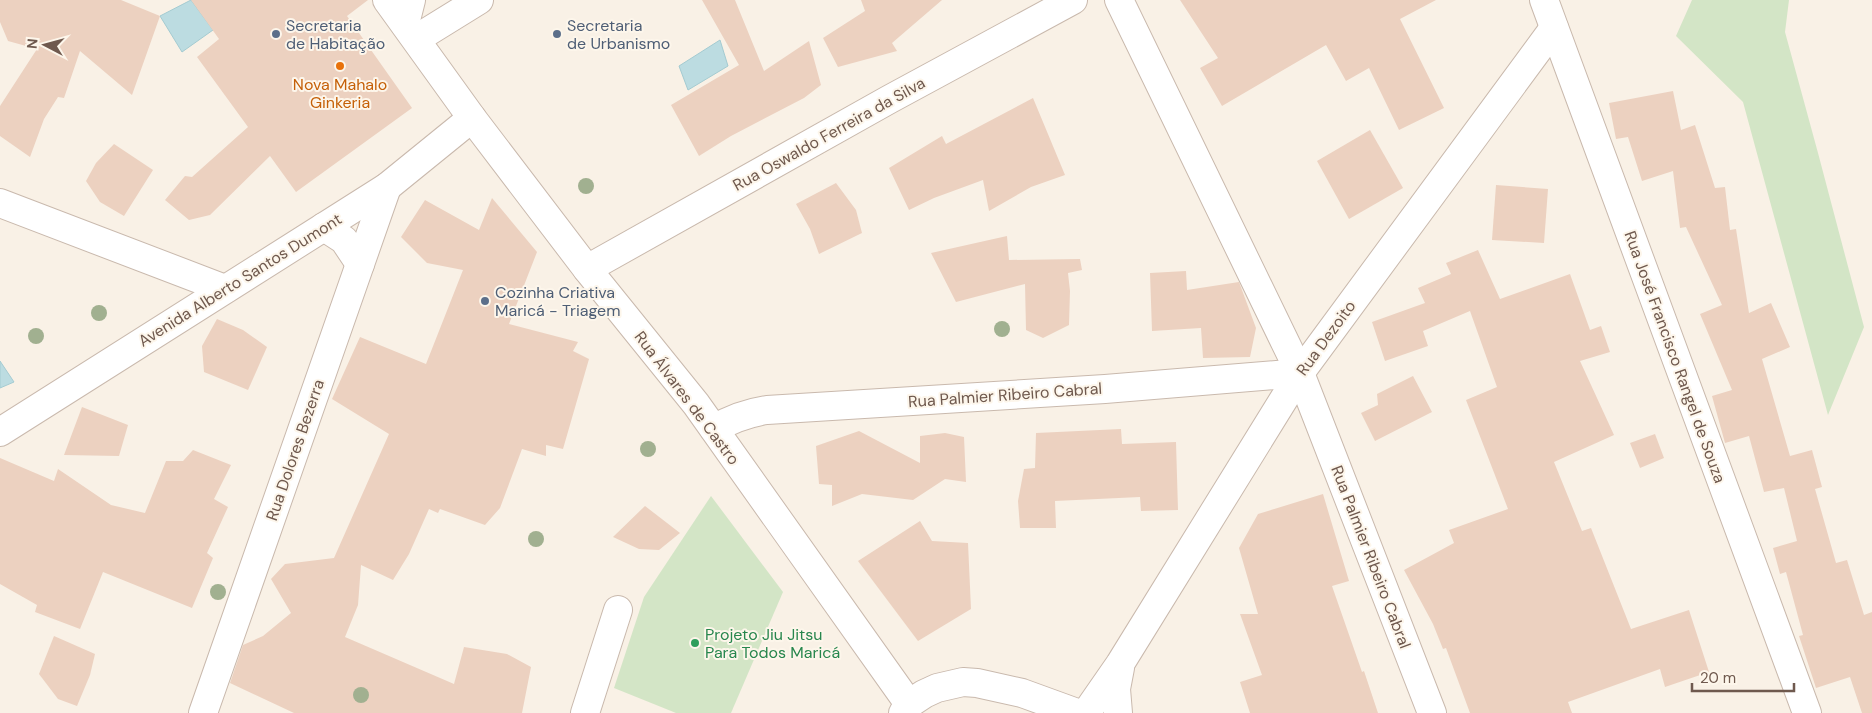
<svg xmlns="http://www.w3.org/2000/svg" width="1872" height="713" viewBox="0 0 1872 713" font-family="'DM Sans',sans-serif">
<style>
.green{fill:#d3e5c6}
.water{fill:#bcdce1;stroke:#a4cbd1}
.building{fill:#ecd1c0}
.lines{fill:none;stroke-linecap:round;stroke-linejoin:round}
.minor-casing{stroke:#c9b9ad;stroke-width:30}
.tertiary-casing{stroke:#c9b9ad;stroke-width:30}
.minor{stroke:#fff;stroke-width:28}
.tertiary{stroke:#fff;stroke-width:28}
.tree{fill:#a1b090}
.service-dot{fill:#5c6f8a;stroke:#fdf6eb;stroke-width:2}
.food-dot{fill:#e8710a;stroke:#fdf6eb;stroke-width:2}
.leisure-dot{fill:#2e9e5b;stroke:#fdf6eb;stroke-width:2}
.labels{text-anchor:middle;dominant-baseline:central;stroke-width:4;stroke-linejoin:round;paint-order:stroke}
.service-label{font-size:16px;fill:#4e5e75;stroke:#fdf6eb;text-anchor:start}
.food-label{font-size:16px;fill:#c56008;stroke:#fdf6eb}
.street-label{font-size:16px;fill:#6f594e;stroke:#fdf6eb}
.leisure-label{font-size:16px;fill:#27864d;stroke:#fdf6eb;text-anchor:start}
</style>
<rect width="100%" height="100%" fill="#f9f1e6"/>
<!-- green -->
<g class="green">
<path d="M1692,0H1789L1785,32L1818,153L1864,327L1828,415L1743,102L1676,36Z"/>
<path d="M711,496L783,592L731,713H676L614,688L644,597Z"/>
</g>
<!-- water -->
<g class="water">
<path d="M191,0L213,30L182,52L160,16Z"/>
<path d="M720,40L728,66L688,90L679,66Z"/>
<path d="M0,361L14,382L0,388Z"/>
</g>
<!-- building -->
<g class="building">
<path d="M0,0H121L160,16L132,95L80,51L64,98L58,97L44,119L30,157L0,136V106L37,49L8,41L0,22Z"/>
<path d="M191,0H368L347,16L412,108L296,192L270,156L210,215L189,220L165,200L185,176L192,177L248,127L197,57L219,39Z"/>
<path d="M702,0H735L764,71L809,41L821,85L804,98L731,136L699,156L671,105L739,65Z"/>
<path d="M861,0H942L892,43L897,51L838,67L823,38L865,11Z"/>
<path d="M1180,0H1436L1400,19L1444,108L1399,130L1369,68L1346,81L1326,45L1222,106L1200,68L1218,58Z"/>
<path d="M1673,91L1681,130L1695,125L1715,188L1725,187L1730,230L1736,229L1749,313L1771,303L1790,347L1762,359L1790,456L1812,450L1822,487L1815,489L1836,563L1847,560L1864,615L1872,612V713H1862L1850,677L1816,688L1799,636L1803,635L1786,572L1780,574L1773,548L1797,541L1784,488L1764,492L1749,436L1725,443L1712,396L1732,390L1700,314L1722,305L1686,227L1680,228L1673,171L1642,181L1628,137L1616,139L1609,103Z"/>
<path d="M1033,98L1065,175L1031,187L989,211L983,180L934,198L909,210L889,168L942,136L946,144Z"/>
<path d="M1370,130L1403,188L1349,219L1317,161Z"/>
<path d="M114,144L153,170L124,216L100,202L86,181L96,163Z"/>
<path d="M836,183L856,210L862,233L819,254L810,229L796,204Z"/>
<path d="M1496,185L1548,189L1544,243L1492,240Z"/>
<path d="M492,198L537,252L509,324L578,342L573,351L589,359L563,449L546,445V456L522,449L500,508L485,525L440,509L438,513L429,509L409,554L393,580L361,565L358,605L345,637L454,684L464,647L507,654L531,667L522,713H294L230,683L243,645L263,636L291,613L271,579L285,564L334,558L389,434L332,399L360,337L426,364L463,270L427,263L401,237L425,200L479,230Z"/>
<path d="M1007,236L1009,260L1080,259L1082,270L1068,273L1070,291L1069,325L1043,338L1026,330L1025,284L956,302L931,253Z"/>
<path d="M1478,250L1500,299L1570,274L1590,330L1601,326L1610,352L1580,361L1614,435L1554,462L1582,531L1591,528L1631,629L1689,610L1709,672L1665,687L1660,669L1568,702L1572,713H1470L1446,648L1443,649L1433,624L1404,570L1454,543L1449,530L1508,509L1466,400L1497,387L1470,311L1423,331L1428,346L1385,361L1372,322L1425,303L1418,288L1451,274L1446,263Z"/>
<path d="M1186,271L1187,290L1239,282L1256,328L1250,357L1203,358L1201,328L1152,331L1150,273Z"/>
<path d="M217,319L243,330L267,347L248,390L204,372L202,346Z"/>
<path d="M1413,376L1432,412L1375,441L1361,413L1378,405L1377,394Z"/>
<path d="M82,407L128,425L119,456L64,455Z"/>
<path d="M1121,429L1122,444L1176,442L1178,510L1141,511L1140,497L1055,501L1056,528H1020L1018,501L1024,469L1035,468L1036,433Z"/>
<path d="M859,431L920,463V436L945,433L964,437L966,482L945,479L913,500L862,494L832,506V485L819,484L816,446Z"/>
<path d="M1655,434L1664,458L1640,468L1630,443Z"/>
<path d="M193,450L231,465L214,499L228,507L207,553L213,558L192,608L103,572L80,629L35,612L37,605L0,584V458L54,481L58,469L111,505L145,513L166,461H183Z"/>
<path d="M1323,494L1349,581L1332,586L1362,672L1364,671L1378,713H1250L1240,682L1262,675L1240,614H1258L1239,548L1258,514Z"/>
<path d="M645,506L680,533L659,550L639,549L613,537Z"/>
<path d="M920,521L932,541L968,543L971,609L918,641L858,561Z"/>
<path d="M54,636L95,654L90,675L77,706L58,699L39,674Z"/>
</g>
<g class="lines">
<defs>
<g id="minor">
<path d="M1119,0L1300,373L1432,713"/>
<path d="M1544,0L1807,713"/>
<path d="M405,24L411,0"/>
<path d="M416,39L479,0"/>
<path d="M0,203L225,289"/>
<path d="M324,227L344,240L360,264"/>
<path d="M587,269L890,99L1073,0"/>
<path d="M714,429C731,419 747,413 767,410L1105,389L1300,373"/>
<path d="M0,432L387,187L472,118"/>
<path d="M203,713L387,187"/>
<path d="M585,713L618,610"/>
<path d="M1086,713L1120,664L1300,373L1554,28"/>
<path d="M1118,713L1116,689L1120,668"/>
</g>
<g id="tertiary">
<path d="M387,0L472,118L587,269L696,404L909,704"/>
<path d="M903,713L909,704L924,694L937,688L963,682L977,683L1022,693L1077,713"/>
</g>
</defs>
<!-- minor casing -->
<use href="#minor" class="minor-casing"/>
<!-- tertiary casing -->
<use href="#tertiary" class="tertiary-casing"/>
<!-- minor -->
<use href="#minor" class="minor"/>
<!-- tertiary -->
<use href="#tertiary" class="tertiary"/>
</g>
<!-- trees -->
<g class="tree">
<circle cx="586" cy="186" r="8"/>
<circle cx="99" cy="313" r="8"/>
<circle cx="1002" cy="329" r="8"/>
<circle cx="36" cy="336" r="8"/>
<circle cx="648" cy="449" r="8"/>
<circle cx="536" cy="539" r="8"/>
<circle cx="218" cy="592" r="8"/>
<circle cx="361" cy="695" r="8"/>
</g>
<!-- markers -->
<g class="service-dot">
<circle cx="276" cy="34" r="5"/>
<circle cx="557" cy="34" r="5"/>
<circle cx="485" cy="301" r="5"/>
</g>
<circle class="food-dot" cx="340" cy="66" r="5"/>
<circle class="leisure-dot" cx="695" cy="643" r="5"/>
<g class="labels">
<!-- service labels -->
<g class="service-label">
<text x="286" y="25">Secretaria<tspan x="286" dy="18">de Habitação</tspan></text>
<text x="567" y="25">Secretaria<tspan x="567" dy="18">de Urbanismo</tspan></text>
<text x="495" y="292">Cozinha Criativa<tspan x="495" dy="18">Maricá - Triagem</tspan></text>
</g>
<!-- food labels -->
<g class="food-label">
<text x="340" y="84">Nova Mahalo<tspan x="340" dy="18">Ginkeria</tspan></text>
</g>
<!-- street labels -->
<g class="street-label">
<text transform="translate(829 134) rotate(-29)">Rua Oswaldo Ferreira da Silva</text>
<text transform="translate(240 280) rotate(-32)">Avenida Alberto Santos Dumont</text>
<text transform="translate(1326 338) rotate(-54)">Rua Dezoito</text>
<text transform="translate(1675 357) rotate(70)">Rua José Francisco Rangel de Souza</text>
<text transform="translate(1005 395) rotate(-4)">Rua Palmier Ribeiro Cabral</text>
<text transform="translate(687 398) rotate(53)">Rua Álvares de Castro</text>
<text transform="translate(295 450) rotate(-71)">Rua Dolores Bezerra</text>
<text transform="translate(1371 557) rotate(69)">Rua Palmier Ribeiro Cabral</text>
</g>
<!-- leisure labels -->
<g class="leisure-label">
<text x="705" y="634">Projeto Jiu Jitsu<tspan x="705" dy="18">Para Todos Maricá</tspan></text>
</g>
</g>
<!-- north arrow -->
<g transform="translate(45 45) rotate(276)" stroke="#fdf6eb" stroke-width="4" paint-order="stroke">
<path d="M0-4L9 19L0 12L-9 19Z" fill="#6f594e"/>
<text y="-8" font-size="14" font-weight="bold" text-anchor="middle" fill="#6f594e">N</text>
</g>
<!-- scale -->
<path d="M1692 683v8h102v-8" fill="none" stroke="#6f594e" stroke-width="2.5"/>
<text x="1700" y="683" font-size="15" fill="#6f594e" stroke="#fdf6eb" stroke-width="4" paint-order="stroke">20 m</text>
</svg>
